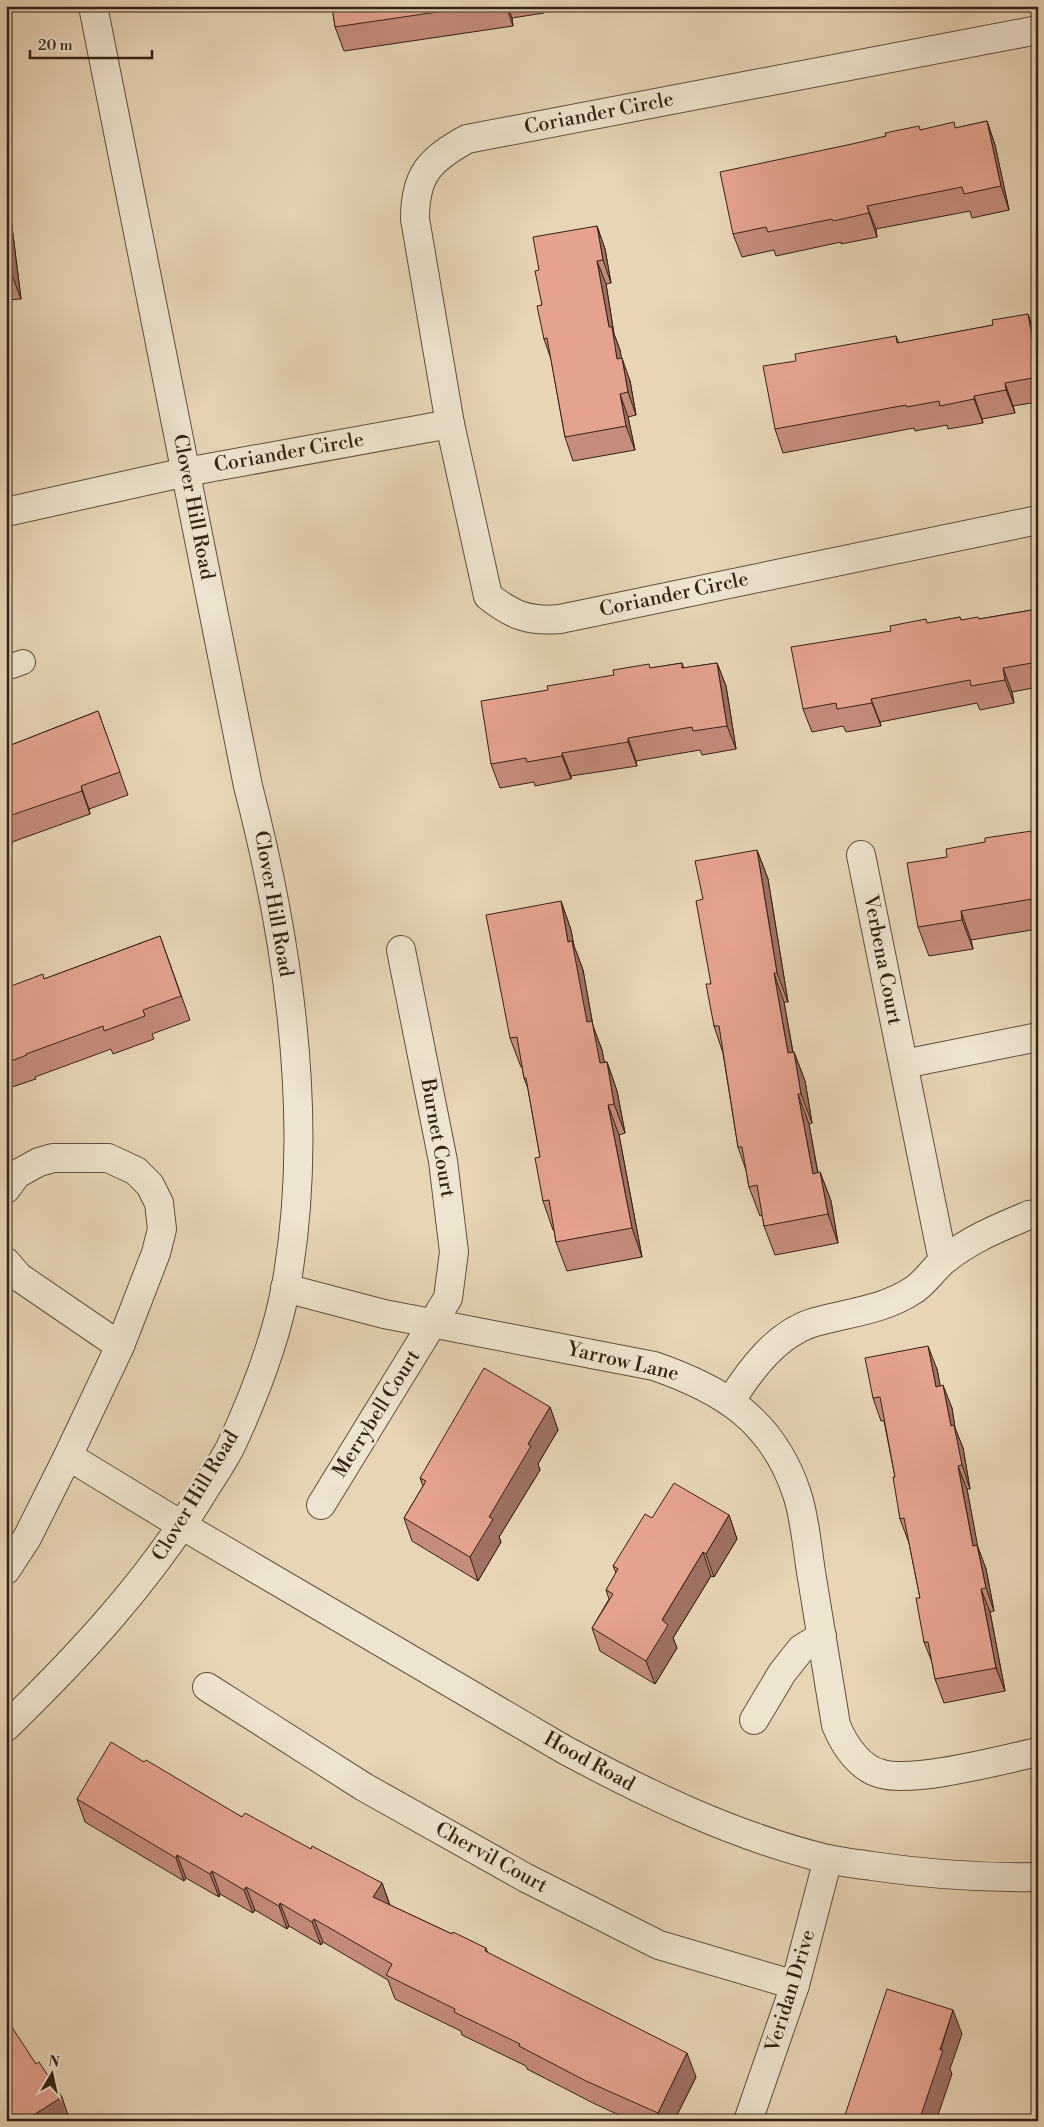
<svg xmlns="http://www.w3.org/2000/svg" width="1044" height="2127" viewBox="0 0 1044 2127" font-family="'Libre Bodoni',serif">
<style>
.lines{fill:none;stroke-linecap:round;stroke-linejoin:round}
.lane-casing{stroke:#60503c;stroke-width:26}
.street-casing{stroke:#60503c;stroke-width:30}
.lane{stroke:#efe4d0;stroke-width:24}
.street{stroke:#efe4d0;stroke-width:28}
.wall{fill:#c58b7b;stroke:#332314}
.shaded-wall{fill:#a07164;stroke:#332314}
.building{fill:#e5a28f;stroke:#332314}
.labels{text-anchor:middle;dominant-baseline:central;stroke-width:5;stroke-linejoin:round;paint-order:stroke}
.street-label{font-size:20px;fill:#332314;stroke:#efe4d0}
</style>
<rect width="100%" height="100%" fill="#e7d5b6"/>
<filter id="stains"><feTurbulence type="fractalNoise" baseFrequency=".004" numOctaves="4"/><feColorMatrix values="0 0 0 0 .2 0 0 0 0 .09 0 0 0 0 .02 0 0 0 .5 -.17"/></filter>
<radialGradient id="worn" r=".72"><stop offset=".6" stop-color="#630" stop-opacity="0"/><stop offset="1" stop-color="#630" stop-opacity=".3"/></radialGradient>
<g class="lines">
<defs>
<path id="lane" d="M6,668L23,662"/>
<g id="street">
<path d="M1038,30L467,139C429,160 415,175 415,219L450,424L488,596C512,615 529,622 560,619L1038,520"/>
<path d="M6,512L186,472L450,424"/>
<path d="M861,855L943,1261"/>
<path d="M904,1064L1038,1037"/>
<path d="M6,1189L17,1174L39,1162L53,1158H108L136,1171L150,1185L159,1203L162,1229L156,1253L120,1346L19,1277L6,1262"/>
<path d="M285,1288L384,1314L654,1366C724,1390 773,1421 797,1494C805,1518 807,1547 811,1572C819,1623 828,1674 836,1725C844,1745 860,1769 882,1774C915,1783 1001,1760 1038,1752"/>
<path d="M730,1402C750,1370 777,1333 815,1322C847,1313 883,1310 912,1291C924,1284 932,1271 942,1262C968,1240 998,1228 1029,1215L1038,1214"/>
<path d="M68,1456L183,1526L565,1750C649,1795 734,1836 827,1859C841,1862 857,1864 872,1866C926,1874 982,1878 1038,1877"/>
<path d="M321,1505L448,1298L454,1252L443,1161L401,950"/>
<path d="M6,1570L27,1538L68,1456L120,1346"/>
<path d="M207,1687L364,1787L526,1878L659,1945L795,1985"/>
<path d="M754,1720L782,1673L801,1649L822,1636"/>
<path d="M6,1727C80,1655 149,1581 203,1492C212,1478 222,1463 230,1448C253,1399 276,1339 286,1286C315,1125 289,944 248,786L93,6"/>
<path d="M748,2121L795,1985L828,1859"/>
</g>
</defs>
<!-- lane casing -->
<use href="#lane" class="lane-casing"/>
<!-- street casing -->
<use href="#street" class="street-casing"/>
<!-- lane -->
<use href="#lane" class="lane"/>
<!-- street -->
<use href="#street" class="street"/>
</g>
<!-- wall -->
<g class="wall">
<path d="M332,6H546L543,7L544,13L512,18L513,26L344,51L335,27Z"/>
<path d="M987,121L995,145L1009,210L972,218L970,211L876,229L877,237L841,244V242L776,256L774,250L742,257L733,234L920,130L956,128Z"/>
<path d="M6,179L21,299L6,300Z"/>
<path d="M597,226L605,249L611,283L606,284L614,334L620,350L621,358L630,381L636,415L628,417L635,450L573,461L565,437L551,359L544,339L542,305L539,270Z"/>
<path d="M1028,314L1036,337L1038,346V402L1013,406L1015,413L982,419L983,423L948,429L947,425L915,431L914,428L783,453L775,429L796,361L896,336L899,343L993,325Z"/>
<path d="M1038,609V687L1012,692L1014,703L980,710L977,703L880,722L881,726L846,732L843,726L812,732L803,709L891,631L960,617L961,620L979,619Z"/>
<path d="M682,663L684,668L717,663L726,686L736,749L702,755L700,750L636,761L637,766L571,776V779L535,786L534,782L500,788L491,764L651,668Z"/>
<path d="M98,711L128,795L89,809L90,814L12,842L13,844L6,846V747Z"/>
<path d="M1038,830V929L971,940L973,949L929,956L918,927L947,857L985,842Z"/>
<path d="M757,850L768,879L788,1002H784L793,1052H794L805,1081L812,1123L809,1124L818,1173L820,1172L831,1201L838,1243L775,1255L764,1226L762,1215L760,1216L749,1187L746,1170L738,1147L723,1053L714,1026L711,984L703,899Z"/>
<path d="M561,901L571,930L574,946L583,970L593,1026L602,1050L604,1062H607L617,1091L625,1133L619,1135L642,1257L567,1271L556,1242L554,1230H553L543,1201L540,1157L528,1089L524,1078L522,1067H521L510,1038Z"/>
<path d="M160,936L190,1020L152,1034L154,1039L113,1054L111,1049L35,1077L36,1079L6,1089V988L44,979Z"/>
<path d="M937,1369L940,1386L952,1408L955,1428L963,1448L970,1489H967L977,1545L986,1569L994,1611L990,1612L1005,1691L944,1703L935,1679L932,1662L924,1642L920,1598L909,1543L900,1519L895,1477L884,1421H881L873,1398Z"/>
<path d="M550,1407L558,1430L538,1464L540,1470L499,1537L501,1542L478,1581L412,1541L404,1518L423,1486L420,1478Z"/>
<path d="M729,1515L737,1539L714,1577L711,1576L673,1638L677,1648L655,1684L600,1651L592,1628L609,1599L606,1590L616,1573L613,1566L652,1518Z"/>
<path d="M144,1762L242,1817L382,1883L390,1905L452,1934L486,1948L488,1953L696,2077L674,2121H632L595,2104L527,2069L526,2066L462,2035L461,2031L395,1999L388,1980L323,1942L321,1945L289,1926L287,1929L255,1910L253,1913L220,1894L219,1897L186,1878L184,1881L85,1822L77,1799Z"/>
</g>
<!-- shaded-wall -->
<g class="shaded-wall">
<path d="M506,6H508L512,18L513,26Z"/>
<path d="M987,121L995,145L1009,210L1001,186Z"/>
<path d="M6,179L21,299L12,275L6,227Z"/>
<path d="M867,206L876,229L877,237L869,213Z"/>
<path d="M597,226L605,249L611,283L603,260Z"/>
<path d="M597,261L606,284L614,334L620,350L626,382L617,359L609,327Z"/>
<path d="M1028,314L1036,337L1038,346V369Z"/>
<path d="M622,358L630,381L636,415L628,392Z"/>
<path d="M1005,383L1013,406L1015,413L1006,390Z"/>
<path d="M620,394L628,417L635,450L626,426Z"/>
<path d="M974,396L982,419L983,423L974,399Z"/>
<path d="M717,663L726,686L736,749L727,726Z"/>
<path d="M1003,668L1012,692L1014,703L1005,680Z"/>
<path d="M871,699L880,722L881,726L872,703Z"/>
<path d="M628,738L636,761L637,766L628,742Z"/>
<path d="M562,753L571,776V779L562,756Z"/>
<path d="M81,786L89,809L90,814L82,791Z"/>
<path d="M757,850L768,879L788,1002L777,973Z"/>
<path d="M561,901L571,930L574,946L583,970L593,1026L602,1050L610,1092L600,1063L587,1022L568,942Z"/>
<path d="M961,911L971,940L973,949L962,920Z"/>
<path d="M774,973L784,1002L798,1082L788,1053Z"/>
<path d="M794,1052L805,1081L812,1123L801,1094Z"/>
<path d="M607,1062L617,1091L625,1133L614,1104Z"/>
<path d="M798,1094L809,1124L823,1203L813,1174Z"/>
<path d="M608,1105L619,1135L642,1257L632,1228Z"/>
<path d="M820,1172L831,1201L838,1243L828,1214Z"/>
<path d="M928,1346L937,1369L945,1410L936,1387Z"/>
<path d="M943,1385L952,1408L955,1428L963,1448L970,1489L962,1465L951,1426Z"/>
<path d="M550,1407L558,1430L538,1464L540,1470L499,1537L501,1542L478,1581L470,1557L489,1517L528,1444Z"/>
<path d="M6,1413L10,1423L6,1425Z"/>
<path d="M958,1466L967,1489L982,1569L973,1546Z"/>
<path d="M729,1515L737,1539L714,1577L706,1554Z"/>
<path d="M977,1545L986,1569L994,1611L986,1588Z"/>
<path d="M703,1552L711,1576L673,1638L677,1648L655,1684L646,1661L662,1620Z"/>
<path d="M981,1589L990,1612L1005,1691L996,1668Z"/>
<path d="M177,1855L186,1878L184,1881L176,1858Z"/>
<path d="M212,1871L220,1894L219,1897L210,1874Z"/>
<path d="M382,1883L390,1906L373,1897Z"/>
<path d="M246,1887L255,1910L253,1913L244,1890Z"/>
<path d="M280,1903L289,1926L287,1929L279,1906Z"/>
<path d="M314,1919L323,1942L321,1945L312,1922Z"/>
<path d="M953,2010L962,2034L950,2069L952,2074L936,2121H919Z"/>
<path d="M687,2053L696,2077L674,2121H661L658,2113Z"/>
<path d="M62,2097L70,2121H24Z"/>
</g>
<!-- building -->
<g class="building">
<path d="M332,6H478L335,27Z"/>
<path d="M987,121L1001,186L964,194L962,187L867,206L869,213L833,221L832,219L768,232L766,227L733,234L720,172L852,144L886,136L885,133L919,126L920,130L954,122L955,128Z"/>
<path d="M597,226L603,260L597,261L609,327H612L617,359L622,358L628,392L620,394L626,426L565,437L547,338L544,339L537,306L542,305L535,271L539,270L533,237Z"/>
<path d="M6,227L12,275L6,276Z"/>
<path d="M1028,314L1038,369V377L1005,383L1006,390L974,396V399L940,406L939,401L907,407L906,405L775,429L763,366L796,361L795,354L896,336L897,343L993,325L992,320Z"/>
<path d="M1038,609V662L1003,668L1005,680L971,686L970,680L871,699L872,703L837,709L836,703L803,709L791,647L891,631L890,626L926,619L927,623L960,617L961,620L978,617L979,619Z"/>
<path d="M682,663V668L717,663L727,726L693,731L692,727L628,738V742L562,753V756L527,762L526,758L491,764L481,701L548,690L547,686L614,675L613,670L649,664L650,668Z"/>
<path d="M98,711L120,772L81,786L82,791L6,817V747Z"/>
<path d="M1038,830V898L961,911L962,920L918,927L907,863L947,857L946,849L985,842V838Z"/>
<path d="M757,850L777,973H774L788,1053L794,1052L801,1094H798L813,1174L820,1172L828,1214L764,1226L757,1185L749,1187L742,1147H738L719,1026H714L706,984H711L696,901L703,899L695,861Z"/>
<path d="M561,901L568,942L572,941L587,1022L592,1021L600,1063L607,1062L614,1104L608,1105L632,1228L556,1242L549,1200L543,1201L535,1158L540,1157L526,1078H524L517,1037L510,1038L486,915Z"/>
<path d="M160,936L181,996L143,1010L145,1016L104,1031L103,1026L26,1054L27,1055L6,1063V988L43,974L44,979Z"/>
<path d="M928,1346L936,1387L943,1385L951,1426L954,1425L962,1465L958,1466L973,1546L977,1545L986,1588L981,1589L996,1668L935,1679L928,1642H924L916,1598H920L904,1518L900,1519L893,1477H895L880,1397L873,1398L865,1358Z"/>
<path d="M484,1368L550,1407L528,1444L531,1446L489,1517L493,1519L470,1557L404,1518L426,1481L420,1478Z"/>
<path d="M674,1483L729,1515L706,1554L703,1552L662,1620L668,1625L646,1661L592,1628L613,1594L606,1590L618,1569L613,1566L645,1514L652,1518Z"/>
<path d="M111,1742L144,1762L146,1760L242,1817L245,1813L311,1849L312,1846L382,1883L373,1897L452,1934L453,1932L486,1948L485,1951L687,2053L658,2113L586,2081L519,2046L520,2044L454,2012L455,2009L386,1975L392,1964L314,1919L312,1922L280,1903L279,1906L246,1887L244,1890L212,1871L210,1874L177,1855L176,1858L77,1799Z"/>
<path d="M887,1989L953,2010L940,2050H943L919,2121H843Z"/>
<path d="M6,2018L36,2064L39,2062L62,2097L24,2121H6Z"/>
</g>
<g class="labels">
<!-- street labels -->
<g class="street-label">
<text transform="translate(599 114) rotate(-11)">Coriander Circle</text>
<text transform="translate(289 453) rotate(-10)">Coriander Circle</text>
<text transform="translate(193 507) rotate(79)">Clover Hill Road</text>
<text transform="translate(674 595) rotate(-12)">Coriander Circle</text>
<text transform="translate(273 904) rotate(80)">Clover Hill Road</text>
<text transform="translate(882 960) rotate(79)">Verbena Court</text>
<text transform="translate(437 1138) rotate(80)">Burnet Court</text>
<text transform="translate(623 1362) rotate(13)">Yarrow Lane</text>
<text transform="translate(377 1414) rotate(-58)">Merrybell Court</text>
<text transform="translate(196 1496) rotate(-59)">Clover Hill Road</text>
<text transform="translate(589 1762) rotate(29)">Hood Road</text>
<text transform="translate(491 1858) rotate(29)">Chervil Court</text>
<text transform="translate(791 1991) rotate(-73)">Veridan Drive</text>
</g>
</g>
<!-- margin -->
<rect width="1044" height="2127" fill="none" stroke="#e7d5b6" stroke-width="25"/>
<rect x="8" y="8" width="1029" height="2112" fill="none" stroke="#332314" stroke-width="2.5"/>
<rect x="12" y="12" width="1019" height="2102" fill="none" stroke="#332314"/>
<!-- north arrow -->
<g transform="translate(52 2074) rotate(9)" stroke="#efe4d0" stroke-width="4" paint-order="stroke">
<path d="M0-4L9 19L0 12L-9 19Z" fill="#332314"/>
<text y="-8" font-size="14" font-weight="bold" text-anchor="middle" fill="#332314">N</text>
</g>
<!-- scale -->
<path d="M30 50v8h122v-8" fill="none" stroke="#332314" stroke-width="2.5"/>
<text x="38" y="50" font-size="15" fill="#332314" stroke="#efe4d0" stroke-width="4" paint-order="stroke">20 m</text>
<rect width="100%" height="100%" filter="url(#stains)"/>
<rect width="100%" height="100%" fill="url(#worn)"/>
</svg>
